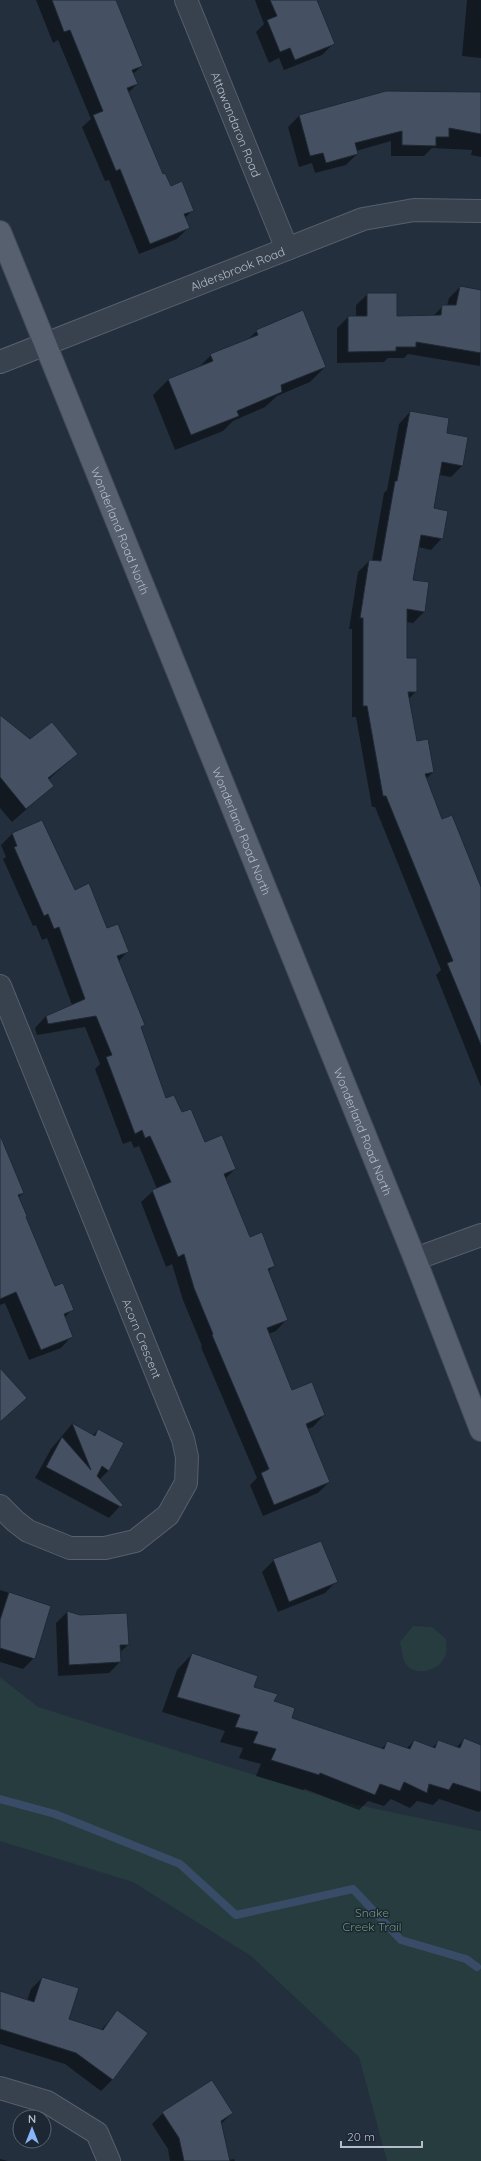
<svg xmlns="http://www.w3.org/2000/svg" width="481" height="2161" viewBox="0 0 481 2161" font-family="Quicksand,sans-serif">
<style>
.green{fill:#263c3f}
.shadow{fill:#0007}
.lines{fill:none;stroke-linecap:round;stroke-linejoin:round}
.stream{stroke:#394c67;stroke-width:8}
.building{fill:#455162;stroke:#1f2835}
.minor-casing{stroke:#565f6c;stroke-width:24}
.major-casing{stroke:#414a57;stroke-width:24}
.minor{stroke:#38414e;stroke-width:22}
.major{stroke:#56606e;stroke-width:22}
.labels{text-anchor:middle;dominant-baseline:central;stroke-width:3;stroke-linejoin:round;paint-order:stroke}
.street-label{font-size:12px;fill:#b4bcc9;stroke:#1d2633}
.park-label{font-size:12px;fill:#6b9a76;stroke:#1d2633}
</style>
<rect width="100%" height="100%" fill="#242f3e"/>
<!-- green -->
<g class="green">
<path d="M413,1626L432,1627L446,1639C446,1643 447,1650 446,1654C441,1671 413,1679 404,1661C402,1655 402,1648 400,1642Z"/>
<path d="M0,1677L38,1707L334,1800L481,1831V2161H387L359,2057L251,1956L133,1882L0,1841Z"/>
</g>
<!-- shadow -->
<g class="shadow">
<path d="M36,0H109L142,66L133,74L137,84L128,93L162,175L170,187L193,210L185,218L188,228L177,239L139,254L109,180L105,181L82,127L91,119L58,40L53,43Z"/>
<path d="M255,0H316L333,44L322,55L284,70L279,58L269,63L256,32L264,24Z"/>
<path d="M467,0H481V58L462,56Z"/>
<path d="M481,93V157L471,155L472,150L432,148L424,156H391V141L356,151L357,154L346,165L315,173L312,163L299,167L288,127L299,116Z"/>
<path d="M460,287L481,291L480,366L408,354L404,358H388L384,362L337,363V328L348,317H356V305L368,294L396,317L433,316L443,306H447L449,298Z"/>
<path d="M257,331L325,367L310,382L277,396L265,407L233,421L223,431L175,450L153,395L168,380L198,368L211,355L247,340Z"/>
<path d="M410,412L445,434L467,438L462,466L451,477L439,475L432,509L442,538L431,550L418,547L412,581L424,612L413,623L406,622V659L416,691L409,699L416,742L433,772L426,779L441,820L481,888V1087L436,975L441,970L375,807H372L356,717H352V629H349L358,572L369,561H372L384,493L387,490L399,424Z"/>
<path d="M0,716L30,740L77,754L48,780L53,786L12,822L0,808Z"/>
<path d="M42,821L74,891L128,951L118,962L144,1025L140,1029L165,1100L181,1114L205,1144L235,1169L225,1179L249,1238L274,1265L268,1272L287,1319L276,1331L268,1334L292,1392L324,1415L313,1427L307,1429L329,1482L318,1493L263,1516L250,1485L257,1478L201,1347L202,1346L183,1300L172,1264L166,1267L141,1202L153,1191L157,1189L139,1146L134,1148L131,1141L123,1144L95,1069L100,1064L85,1027L37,1035L35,1028L46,1016L72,1005L47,938L42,940L36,925L33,926L3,859L6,857L1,845L12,834Z"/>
<path d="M0,1162L23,1193L18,1198L25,1217L55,1288L72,1310L64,1318L72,1336L61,1348L29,1360L5,1303L0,1305Z"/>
<path d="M72,1424L92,1436L98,1430L109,1470L99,1480L120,1506L109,1518L35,1478L51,1449Z"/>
<path d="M274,1560L336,1582L325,1593L278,1612L262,1572Z"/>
<path d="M0,1590L50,1606L34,1658L23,1669L0,1662Z"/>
<path d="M67,1612L80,1616L128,1645L120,1652V1662L109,1673L58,1676L56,1623Z"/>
<path d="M192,1654L253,1687L273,1702L291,1719L381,1749L388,1742L406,1749L414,1741L432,1748L438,1742L456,1748L464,1739L481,1746V1810L479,1812L439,1799L433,1805L417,1801L410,1808L391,1799L384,1806L368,1801L359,1810L305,1789L303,1790L256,1776L261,1764L239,1758L243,1748L220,1742L225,1731L162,1712L177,1670Z"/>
<path d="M42,1978L68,2020L101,2030L118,2011L147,2033L112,2080L101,2091L65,2064L0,2044V1992L27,2001L31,1989Z"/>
<path d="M163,2113H232L221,2124L229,2160L234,2159L235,2161H170L168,2149L152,2124Z"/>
<path d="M0,2159L8,2161H0Z"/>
</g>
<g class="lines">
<!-- stream -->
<path class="stream" d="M0,1799L55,1814L180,1864L236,1915L353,1889L401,1940L466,1959L477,1967"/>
</g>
<!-- building -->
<g class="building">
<path d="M52,0H116L143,66L132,70L138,84L127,88L163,174L165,173L171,186L182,181L194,211L184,214L190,228L150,244L120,169L116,171L93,115L103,111L70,30L64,32Z"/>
<path d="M270,0H317L335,44L295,60L290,48L280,52L267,20L277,16Z"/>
<path d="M386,91L481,92V134L449,128V137H436V146L402,145V131L355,143L358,154L326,163L323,153L310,156L299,115Z"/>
<path d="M460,286L481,290V353L416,342V347H396V351L348,352V316H367V293H397V316L441,315L442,305H456Z"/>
<path d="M303,310L326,367L281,385L282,392L237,411L239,416L191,435L168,379L213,361L210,354L258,335L256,330Z"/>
<path d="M410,411L449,418L447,433L468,437L463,466L442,462L434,508L448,511L443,539L421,535L413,580L429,582L425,612L407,609V658H417V692H408L417,741L428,739L434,772L425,774L442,819L452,815L481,887V1045L447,963L453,961L386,796H383L367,706H363V618H360L369,560L381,561L395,481H397Z"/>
<path d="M0,715L30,739L52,722L78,754L48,778L54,786L26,809L0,777Z"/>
<path d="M42,820L75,890L89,883L107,928L118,924L129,952L117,956L145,1025L141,1027L166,1098L174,1095L182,1112L191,1109L205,1142L222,1135L236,1169L224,1174L250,1237L262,1232L275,1266L268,1269L288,1320L267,1328L292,1390L312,1382L325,1415L306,1424L330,1482L274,1505L261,1473L269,1469L212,1335L213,1334L194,1288L184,1254L178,1257L152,1190L171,1182L150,1136L145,1138L142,1130L135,1134L106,1057L112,1055L96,1016L48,1024L46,1016L85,999L59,927L54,929L48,914L44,916L14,847L17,846L12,833Z"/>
<path d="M0,1135L24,1193L18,1195L27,1216L26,1217L55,1286L63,1283L74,1310L64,1314L73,1337L41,1350L16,1292L0,1299Z"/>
<path d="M0,1368L27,1398L0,1422Z"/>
<path d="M72,1423L95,1436L98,1429L124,1443L109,1471L102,1466L97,1476L123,1505L121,1507L46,1467L62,1437L91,1470Z"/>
<path d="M321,1541L338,1582L289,1602L273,1559Z"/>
<path d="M9,1592L51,1606L35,1659L0,1648V1620Z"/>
<path d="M67,1611L80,1615L127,1613L129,1645H120L121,1662L69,1665Z"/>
<path d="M192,1653L258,1676L254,1687L278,1694L274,1701L295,1708L292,1718L384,1749L387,1741L410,1749L414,1740L435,1748L438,1740L460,1748L464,1738L481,1745V1792L453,1783L449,1790L429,1784L427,1793L404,1782L400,1791L380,1784L375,1795L320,1773L319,1775L271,1760L276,1749L253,1743L258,1732L235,1727L240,1715L177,1697Z"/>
<path d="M42,1977L79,1988L69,2019L103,2030L117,2010L148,2033L113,2080L76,2053L0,2029V1991L34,2002Z"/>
<path d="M212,2080L233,2113L221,2121L230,2161H184L179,2138L162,2112Z"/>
</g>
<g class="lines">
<defs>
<g id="minor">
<path id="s1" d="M186,0L287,249"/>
<path id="s2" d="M0,362L363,219L414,210L481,211"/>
<path id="s3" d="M0,986L183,1439L187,1457L186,1483L168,1515L135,1541L105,1548H70L28,1531L15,1521L0,1506"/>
<path d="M415,1259L481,1235"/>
<path d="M0,2088L47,2102L97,2133L109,2161"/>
</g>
<g id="major">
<path id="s4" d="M0,232L415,1259L481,1430"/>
</g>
</defs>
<!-- minor casing -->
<use href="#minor" class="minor-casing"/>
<!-- major casing -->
<use href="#major" class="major-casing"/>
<!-- minor -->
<use href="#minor" class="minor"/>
<!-- major -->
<use href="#major" class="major"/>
</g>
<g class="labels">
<!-- street labels -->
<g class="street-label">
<text stroke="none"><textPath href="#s1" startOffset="134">Attawandaron Road</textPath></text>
<text stroke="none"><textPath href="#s2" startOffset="255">Aldersbrook Road</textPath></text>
<text stroke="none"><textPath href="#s4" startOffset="322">Wonderland Road North</textPath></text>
<text stroke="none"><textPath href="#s4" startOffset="646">Wonderland Road North</textPath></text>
<text stroke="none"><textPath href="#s4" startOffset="970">Wonderland Road North</textPath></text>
<text stroke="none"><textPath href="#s3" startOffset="380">Acorn Crescent</textPath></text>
</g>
<!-- park labels -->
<g class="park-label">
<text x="372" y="1912">Snake<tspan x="372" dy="14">Creek Trail</tspan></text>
</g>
</g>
<!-- north arrow -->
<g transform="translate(32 2129)"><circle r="19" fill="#1d2633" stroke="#59626f"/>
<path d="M0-3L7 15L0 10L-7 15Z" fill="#8ab4f8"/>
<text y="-6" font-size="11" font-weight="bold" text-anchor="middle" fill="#b4bcc9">N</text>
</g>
<!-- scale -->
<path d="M341 2141v6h81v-6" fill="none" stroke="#b4bcc9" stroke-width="2"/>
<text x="347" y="2141" font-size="12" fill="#b4bcc9" stroke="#1d2633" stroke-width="3" paint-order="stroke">20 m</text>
</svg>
